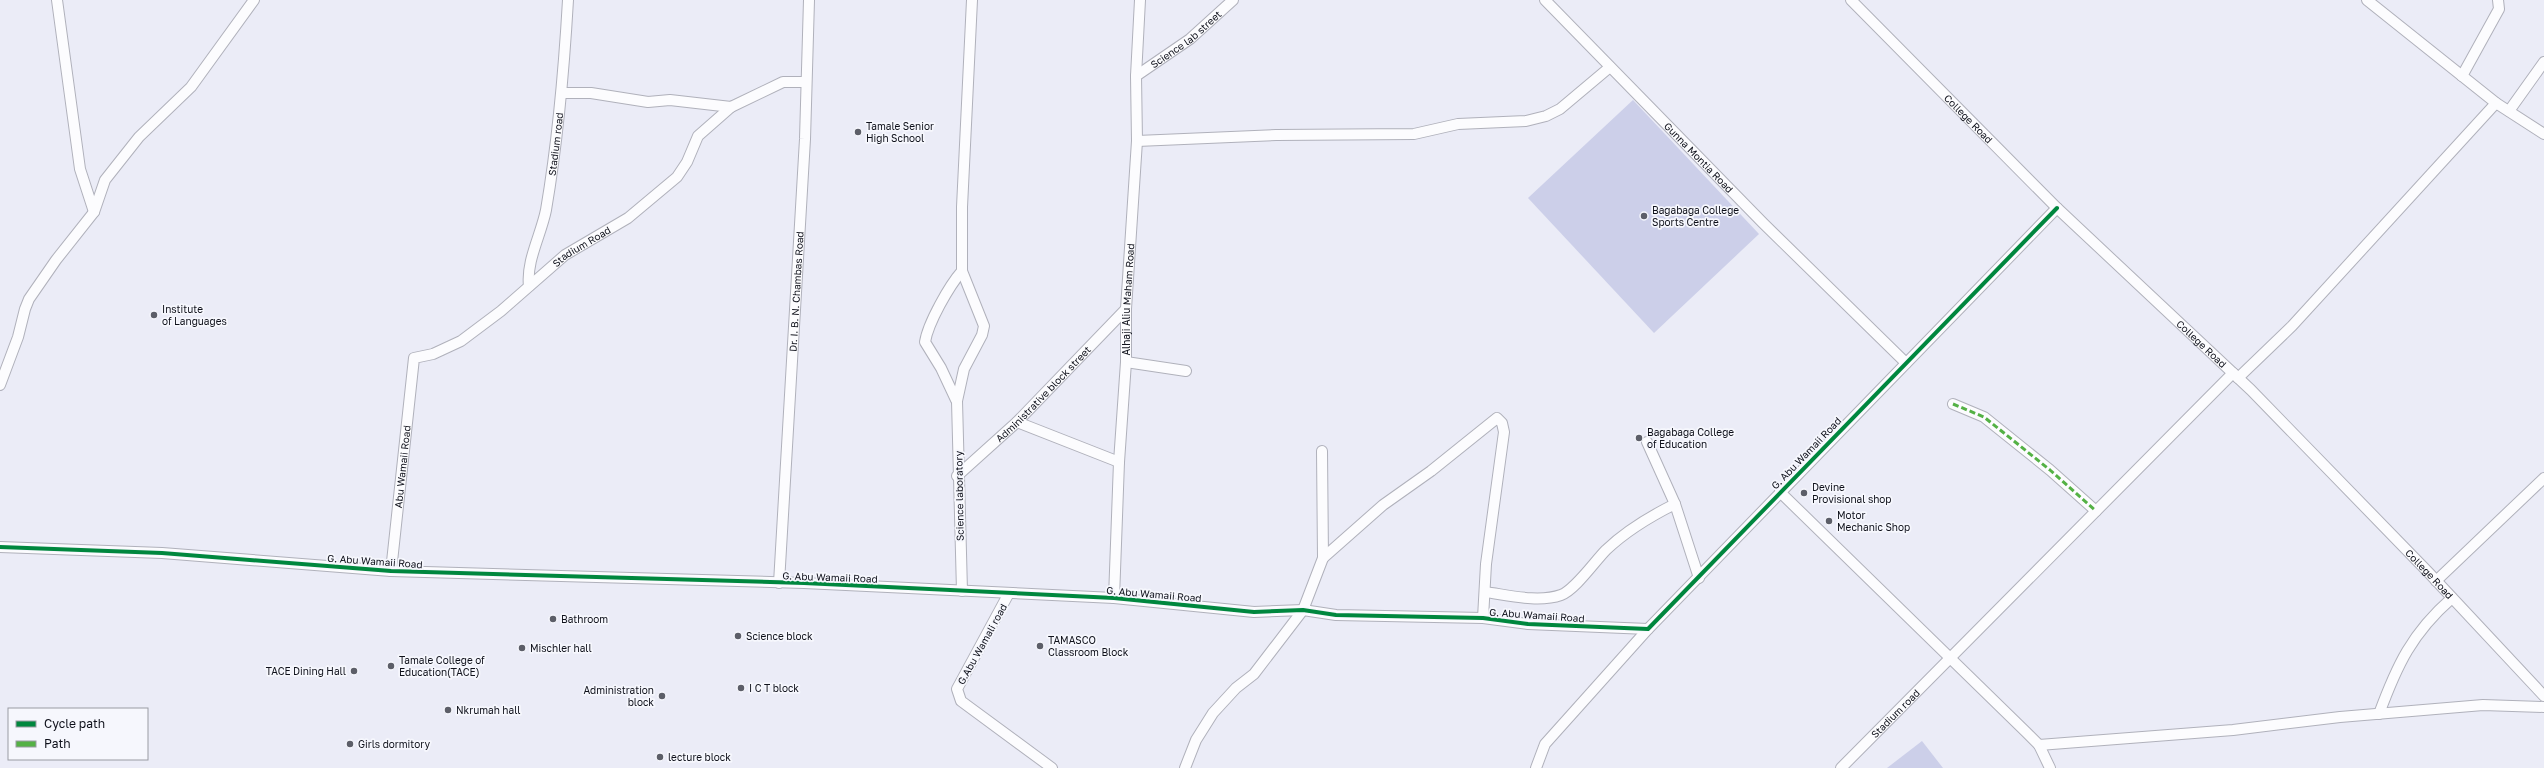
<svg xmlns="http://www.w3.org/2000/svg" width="2544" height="768" viewBox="0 0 2544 768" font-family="'Golos Text',sans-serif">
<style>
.green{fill:#cccfe9}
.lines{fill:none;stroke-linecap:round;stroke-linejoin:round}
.minor-casing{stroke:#b0b1bb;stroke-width:12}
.minor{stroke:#fcfcfe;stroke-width:10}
.quiet{stroke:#54b145;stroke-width:3;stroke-dasharray:6 3;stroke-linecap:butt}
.cycleway-casing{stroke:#f6f7fd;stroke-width:6}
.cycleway{stroke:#00873e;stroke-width:4}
.poi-dot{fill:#5c5e68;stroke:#f6f7fd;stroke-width:1.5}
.labels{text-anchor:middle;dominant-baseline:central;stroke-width:3.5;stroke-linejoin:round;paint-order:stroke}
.street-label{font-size:10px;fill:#0f111b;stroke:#f6f7fd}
.poi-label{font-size:10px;fill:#0f111b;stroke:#f6f7fd;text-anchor:start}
</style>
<rect width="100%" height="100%" fill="#ebecf7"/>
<!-- green -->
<g class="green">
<path d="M1633,100L1759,234L1654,333L1528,198Z"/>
<path d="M1922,741L1943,768H1887Z"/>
</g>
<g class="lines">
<defs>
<g id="minor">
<path d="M57,0L80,169L94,212"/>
<path id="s1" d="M1545,0L1763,223L1906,363"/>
<path id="s2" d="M1851,0L2057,208L2251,390L2429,573L2544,696"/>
<path d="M2367,0L2496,103L2544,134"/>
<path id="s3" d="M1136,76L1190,39L1233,0"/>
<path d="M2462,76L2499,9L2498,0"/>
<path d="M562,93H591L648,102L670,100L731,107L783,82H806"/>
<path d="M2509,111L2544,62"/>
<path d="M1137,141L1276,135L1414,134L1458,124L1526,121L1546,116L1560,109L1610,67"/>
<path id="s4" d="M529,286C526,261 541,235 546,210C558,140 564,70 568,0"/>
<path d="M1126,362L1186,371"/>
<path d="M2238,378L2292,326L2496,103"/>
<path d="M0,385L18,337L25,309L29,299L56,260L94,212L105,180L139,137L191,87L254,0"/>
<path d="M956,400L941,368L925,342C928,323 949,286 962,271"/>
<path d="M1953,404L1984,417L2050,470L2096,511"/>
<path d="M1017,422L1119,462"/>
<path d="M1647,442L1675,504"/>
<path id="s5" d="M957,476L1017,422L1126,309"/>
<path d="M1780,492L2026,732L2039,745L2050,768"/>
<path d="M0,547L162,553L391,571L804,583L1114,598L1254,612L1303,610L1336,615L1483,618L1528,624L1648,629L2057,208"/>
<path d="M1323,558L1383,505L1431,471L1497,418L1502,423L1504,432L1486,564L1483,618"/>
<path id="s6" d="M391,571L414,358L433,354L461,341L501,311L565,255L628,218L677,177L687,162L698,136L731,107"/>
<path d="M2436,581L2544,478"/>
<path id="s7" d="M779,583L805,139L809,0"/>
<path d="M962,591L957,401L964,369L982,335L984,326L962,271V207L972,0"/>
<path d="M1485,592C1508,595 1538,603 1561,595C1575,590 1595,561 1606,550C1627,530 1649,517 1675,504L1699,578"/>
<path d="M1009,593L957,689L961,701L1052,768"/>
<path id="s8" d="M1114,598L1119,462L1126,362V309L1137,141L1136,76L1140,0"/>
<path d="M2379,714C2397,665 2412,633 2452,598"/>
<path d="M2039,745L2233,730L2340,717L2483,705L2544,707"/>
<path d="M1185,768L1196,740L1213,713L1236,688L1254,674L1303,610L1323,558L1322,451"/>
<path d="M1536,768L1545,744L1648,629"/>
<path id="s9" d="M1841,768L2233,373"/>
</g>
</defs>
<!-- minor casing -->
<use href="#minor" class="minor-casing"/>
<!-- minor -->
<use href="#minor" class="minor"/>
<!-- quiet -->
<path class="quiet" d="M1953,404L1984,417L2050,470L2096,511"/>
<defs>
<path id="cycleway" d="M0,547L162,553L391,571L804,583L1114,598L1254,612L1303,610L1336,615L1483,618L1528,624L1648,629L2057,208"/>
</defs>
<!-- cycleway casing -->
<use href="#cycleway" class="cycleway-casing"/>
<!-- cycleway -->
<use href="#cycleway" class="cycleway"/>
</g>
<!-- markers -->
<g class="poi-dot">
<circle cx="858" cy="132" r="4"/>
<circle cx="1644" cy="216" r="4"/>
<circle cx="154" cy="315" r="4"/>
<circle cx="1639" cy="438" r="4"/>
<circle cx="1804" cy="493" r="4"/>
<circle cx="1829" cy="521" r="4"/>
<circle cx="553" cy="619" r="4"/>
<circle cx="738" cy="636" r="4"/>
<circle cx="1040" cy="646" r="4"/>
<circle cx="522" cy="648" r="4"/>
<circle cx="391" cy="666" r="4"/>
<circle cx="354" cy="671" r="4"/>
<circle cx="741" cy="688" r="4"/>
<circle cx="662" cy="696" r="4"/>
<circle cx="448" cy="710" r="4"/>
<circle cx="350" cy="744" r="4"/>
<circle cx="660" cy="757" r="4"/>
</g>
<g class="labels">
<!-- street labels -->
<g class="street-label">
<text stroke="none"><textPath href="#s3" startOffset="62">Science lab street</textPath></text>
<text stroke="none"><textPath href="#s2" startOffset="167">College Road</textPath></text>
<text stroke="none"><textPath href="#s4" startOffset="145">Stadium road</textPath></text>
<text stroke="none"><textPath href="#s1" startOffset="220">Gunna Montia Road</textPath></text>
<text stroke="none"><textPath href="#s6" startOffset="418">Stadium Road</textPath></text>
<text stroke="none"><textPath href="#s7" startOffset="292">Dr. I. B. N. Chambas Road</textPath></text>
<text stroke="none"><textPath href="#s8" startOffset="299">Alhaji Aliu Maham Road</textPath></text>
<text stroke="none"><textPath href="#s2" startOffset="491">College Road</textPath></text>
<text stroke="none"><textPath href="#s5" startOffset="119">Administrative block street</textPath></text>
<text transform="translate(1806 453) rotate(-46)">G. Abu Wamaii Road</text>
<text stroke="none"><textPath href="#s6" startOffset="105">Abu Wamaii Road</textPath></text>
<text transform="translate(959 496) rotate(-91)">Science laboratory</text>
<text transform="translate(375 561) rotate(4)">G. Abu Wamaii Road</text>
<text stroke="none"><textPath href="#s2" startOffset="815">College Road</textPath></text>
<text transform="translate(830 577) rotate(2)">G. Abu Wamaii Road</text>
<text transform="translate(1154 594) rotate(5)">G. Abu Wamaii Road</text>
<text transform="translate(1537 615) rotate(4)">G. Abu Wamaii Road</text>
<text transform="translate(982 644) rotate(-61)">G.Abu Wamali road</text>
<text stroke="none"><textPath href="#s9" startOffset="77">Stadium road</textPath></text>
</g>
<!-- poi labels -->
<g class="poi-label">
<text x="866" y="126">Tamale Senior<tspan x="866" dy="12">High School</tspan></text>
<text x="1652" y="210">Bagabaga College<tspan x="1652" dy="12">Sports Centre</tspan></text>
<text x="162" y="309">Institute<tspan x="162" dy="12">of Languages</tspan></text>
<text x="1647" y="432">Bagabaga College<tspan x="1647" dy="12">of Education</tspan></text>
<text x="1812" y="487">Devine<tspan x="1812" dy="12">Provisional shop</tspan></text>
<text x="1837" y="515">Motor<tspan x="1837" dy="12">Mechanic Shop</tspan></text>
<text x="561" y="619">Bathroom</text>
<text x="746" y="636">Science block</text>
<text x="1048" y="640">TAMASCO<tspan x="1048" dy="12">Classroom Block</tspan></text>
<text x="530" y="648">Mischler hall</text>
<text x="399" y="660">Tamale College of<tspan x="399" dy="12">Education(TACE)</tspan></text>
<text x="346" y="671" text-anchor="end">TACE Dining Hall</text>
<text x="749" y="688">I C T block</text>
<text x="654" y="690" text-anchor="end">Administration<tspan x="654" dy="12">block</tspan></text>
<text x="456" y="710">Nkrumah hall</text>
<text x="358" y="744">Girls dormitory</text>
<text x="668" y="757">lecture block</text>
</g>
</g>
<!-- legend -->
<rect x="8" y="708" width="140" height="52" fill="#f6f7fd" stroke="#9a9ba3"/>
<rect x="16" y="721" width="20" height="6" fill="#00873e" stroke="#9a9ba3"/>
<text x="44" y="728" font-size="12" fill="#0f111b">Cycle path</text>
<rect x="16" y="741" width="20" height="6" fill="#54b145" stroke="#9a9ba3"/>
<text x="44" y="748" font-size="12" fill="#0f111b">Path</text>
</svg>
